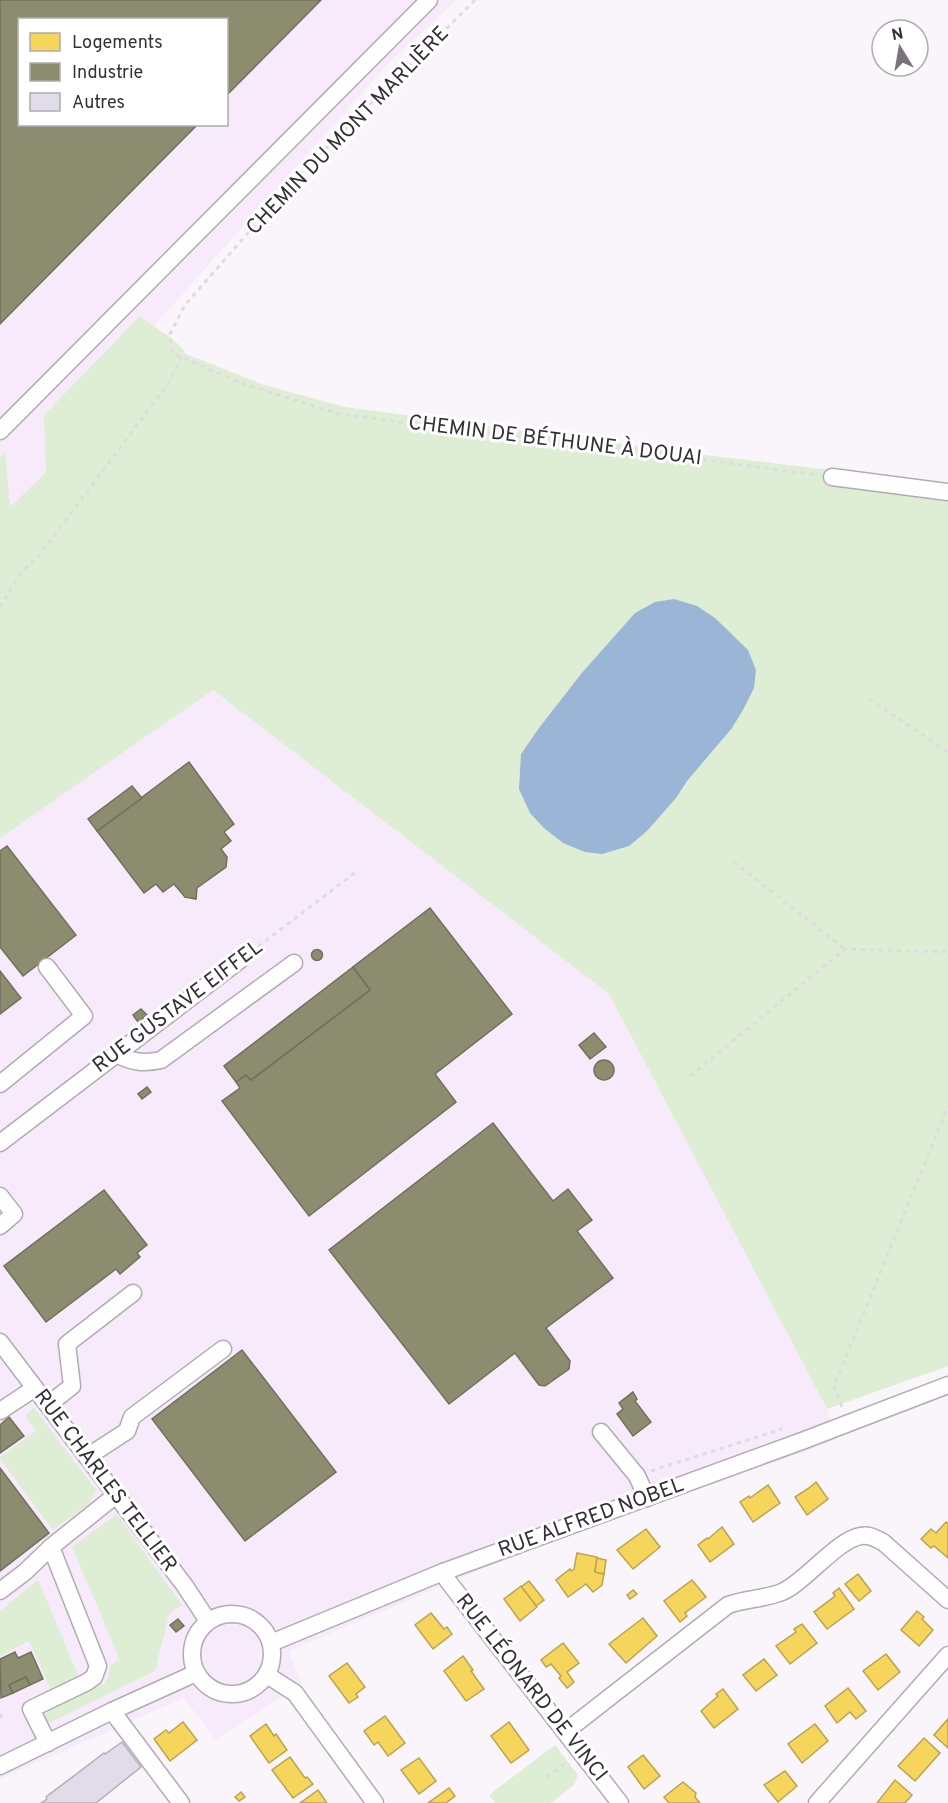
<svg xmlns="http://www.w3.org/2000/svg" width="948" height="1803" viewBox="0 0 948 1803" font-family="Overpass,sans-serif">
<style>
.built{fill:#f7ebfb;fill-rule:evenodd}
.green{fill:#deeed4}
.water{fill:#9ab5d6}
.homes{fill:#f6d55c;stroke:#bca351;stroke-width:1.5}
.industry{fill:#8c8c6e;stroke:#72705d;stroke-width:1.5}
.building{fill:#e0dcea;stroke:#b3b0b6;stroke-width:1.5}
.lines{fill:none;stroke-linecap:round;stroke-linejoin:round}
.minor-casing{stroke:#b0acb1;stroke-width:19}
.path{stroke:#dedcdf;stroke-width:3;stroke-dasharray:4.5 4.5;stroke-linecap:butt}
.minor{stroke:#fefefe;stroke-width:16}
.labels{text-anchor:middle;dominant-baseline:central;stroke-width:6;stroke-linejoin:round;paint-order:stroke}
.street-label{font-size:21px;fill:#342f36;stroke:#fff}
</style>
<rect width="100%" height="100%" fill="#f9f5fa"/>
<!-- built -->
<path class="built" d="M0,0H457L388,64L153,327L23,544L609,994L827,1409L837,1440L525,1551L289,1651L301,1684L216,1740L184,1698L0,1779ZM20,20H226V124H20Z"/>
<!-- green -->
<g class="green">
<path d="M140,316C155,329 176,337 186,354L264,385L345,407L696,454L948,484V1366L827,1409L609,994L213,690L0,838V457L5,451L10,507L46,472L44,415Z"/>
<path d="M34,1408L96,1490L90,1503L53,1530L0,1459V1457L36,1431L25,1416Z"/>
<path d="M117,1514L182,1605L169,1614L155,1671L47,1724L44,1716L49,1709L104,1684L109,1675L110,1665L120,1660L72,1547Z"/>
<path d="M38,1580L79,1677L51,1690L29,1641L0,1656V1611Z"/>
<path d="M555,1745L578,1775L574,1785L551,1803H495L489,1795Z"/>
</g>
<!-- water -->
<path class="water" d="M674,599L697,606L715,618L748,650L756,670L754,688L743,710L732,728L687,781L676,798L647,831L629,846L602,854L585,852L563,843L544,828L530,813L519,789L521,754L539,728L581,674L635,613L655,602Z"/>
<!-- homes -->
<g class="homes">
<path d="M816,1482L828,1499L807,1515L795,1497L809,1488Z"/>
<path d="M768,1485L780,1503L753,1522L740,1502L749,1496L750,1498Z"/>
<path d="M946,1522L948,1524V1558L934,1546L931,1548L921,1539L931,1529L936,1533Z"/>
<path d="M722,1527L734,1544L710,1562L698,1545L707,1538L708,1539Z"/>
<path d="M646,1529L660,1547L633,1569L617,1550Z"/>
<path d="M577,1553L597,1557L595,1572L604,1574L602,1585L593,1592L586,1584L568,1597L556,1580L570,1569L571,1571L574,1569Z"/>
<path d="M597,1558L606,1560L604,1574L595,1572Z"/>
<path d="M858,1574L871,1591L859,1601L845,1584Z"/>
<path d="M692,1580L706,1597L685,1613L687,1616L680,1622L664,1601Z"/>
<path d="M529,1581L544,1600L536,1606L521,1587Z"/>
<path d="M521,1586L537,1607L520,1621L504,1599Z"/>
<path d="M839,1588L854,1609L827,1629L814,1612L835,1596L833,1593Z"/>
<path d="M633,1590L637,1594L630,1599L627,1595Z"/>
<path d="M917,1611L924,1617L922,1619L933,1630L919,1646L901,1630Z"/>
<path d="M431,1613L444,1629L447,1627L452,1634L433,1649L415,1625Z"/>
<path d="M643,1618L657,1636L626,1663L609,1644Z"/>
<path d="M802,1624L817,1643L790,1664L776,1646L796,1632L794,1629Z"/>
<path d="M563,1643L579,1663L567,1672L574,1682L567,1688L559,1678L561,1676L551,1664L546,1667L541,1660Z"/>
<path d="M886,1654L900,1672L878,1690L863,1671Z"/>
<path d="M463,1656L473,1670L471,1671L484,1689L466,1701L444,1671Z"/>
<path d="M764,1659L777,1675L756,1691L743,1675Z"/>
<path d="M347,1663L365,1687L356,1694L358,1697L349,1703L329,1676Z"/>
<path d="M848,1688L866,1711L856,1719L850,1712L837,1723L825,1706Z"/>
<path d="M723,1689L738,1709L714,1728L701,1711L718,1696L716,1694Z"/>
<path d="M385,1716L405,1743L388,1756L378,1742L374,1745L364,1731Z"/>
<path d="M948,1719V1748L934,1735Z"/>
<path d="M183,1722L197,1740L170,1761L154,1739L166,1730L169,1733Z"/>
<path d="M509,1722L529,1750L511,1763L491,1736Z"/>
<path d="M266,1724L274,1736L276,1734L287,1750L269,1763L250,1736Z"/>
<path d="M815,1724L828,1741L802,1763L788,1744Z"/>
<path d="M924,1738L940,1753L915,1781L898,1766Z"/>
<path d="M643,1755L660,1776L644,1789L628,1767Z"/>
<path d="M290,1757L305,1778L307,1777L313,1784L293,1798L272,1770Z"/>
<path d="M419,1758L436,1781L419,1794L401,1770Z"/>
<path d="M785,1771L797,1786L778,1802L764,1785Z"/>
<path d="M895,1780L912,1795L905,1803H877Z"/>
<path d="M683,1782L696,1793L695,1797L700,1803H669L664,1797Z"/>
<path d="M449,1788L455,1796L446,1803H428Z"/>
<path d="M318,1790L327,1803H300Z"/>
<path d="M241,1792L245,1797L239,1801L235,1797Z"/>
</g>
<!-- industry -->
<g class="industry">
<path d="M0,0H321L226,96V20H20V124H198L0,324Z"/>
<path d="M189,762L234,824L224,832L231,841L221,849L227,857L226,867L197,888L196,899L185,897L174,884L163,892L156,884L144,893L97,831Z"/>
<path d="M132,786L142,798L97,831L88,819Z"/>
<path d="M7,846L76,935L23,976L0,947V851Z"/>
<path d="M430,908L512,1014L435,1074L456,1102L309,1216L222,1101L240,1088L236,1082L246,1075L251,1080L370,990L353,967Z"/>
<circle cx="317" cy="955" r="5.5"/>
<path d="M353,967L370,990L251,1080L246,1075L236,1082L224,1066Z"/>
<path d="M0,971L21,998L0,1014Z"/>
<path d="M141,1009L147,1015L138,1022L133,1015Z"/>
<path d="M594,1033L606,1047L590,1059L579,1045Z"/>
<circle cx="604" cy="1070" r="10"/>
<path d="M147,1087L151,1092L142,1099L138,1094Z"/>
<path d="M493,1123L553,1201L568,1189L592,1220L577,1231L613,1278L546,1328L570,1361L569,1369L545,1386L539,1385L515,1353L449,1404L329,1250Z"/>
<path d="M104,1190L147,1245L137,1253L140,1257L120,1274L116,1269L46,1322L4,1266Z"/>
<path d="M242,1350L336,1472L245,1541L152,1419Z"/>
<path d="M633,1392L637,1399L635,1401L651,1422L633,1436L617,1414L623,1409L619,1403Z"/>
<path d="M9,1417L24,1436L0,1453V1425Z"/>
<path d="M0,1468L49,1533L0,1571Z"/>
<path d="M178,1619L184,1626L176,1632L170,1625Z"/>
<path d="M15,1652L18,1658L31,1652L43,1679L30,1685L26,1677L9,1685L13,1693L1,1698L0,1659Z"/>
<path d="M26,1677L30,1685L13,1693L9,1685Z"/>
</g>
<!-- building -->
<path class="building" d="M122,1742L141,1767L96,1803H41L47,1799L46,1797L104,1753L105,1754Z"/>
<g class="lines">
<defs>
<g id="minor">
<path d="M0,431L429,0"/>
<path d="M832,477L948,492"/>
<path d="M116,1054C132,1062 143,1064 161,1060L294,963"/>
<path d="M0,1084L84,1016L47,967"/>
<path d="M0,1143L240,960"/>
<path d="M0,1196L14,1214L0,1226"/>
<path d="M0,1342L185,1586L208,1621"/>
<path d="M48,1405L72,1386L67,1344L133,1293"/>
<path d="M0,1411L35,1388"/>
<path d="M601,1432L637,1476L647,1498"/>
<path d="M87,1457L127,1431L132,1417L223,1349"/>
<path d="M443,1572L448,1581L620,1803"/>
<path d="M0,1591L25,1572L51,1547"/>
<circle cx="232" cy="1654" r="40"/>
<path d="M271,1643L443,1572L802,1441L948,1385"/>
<path d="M267,1675L295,1693L375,1803"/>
<path d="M112,1711L181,1803"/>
<path d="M565,1732L728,1605C745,1599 764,1599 782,1592C805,1582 838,1539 861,1536C870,1534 876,1539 883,1542L948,1600"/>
<path d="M48,1743L31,1709L87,1682L94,1677L98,1666L51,1547L116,1495"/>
<path d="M0,1766L112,1711L196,1673"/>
<path d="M817,1803L948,1655"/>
</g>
</defs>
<!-- minor casing -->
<use href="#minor" class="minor-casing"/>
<!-- path -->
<g class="path">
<path d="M475,0L297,177L185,305L170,334L172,353L241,383L339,414L517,437L647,452L816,475"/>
<path d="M0,607L21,572L39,556L170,381L181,357"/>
<path d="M869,699L948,752"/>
<path d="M734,862L845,949"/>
<path d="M251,952L356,872"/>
<path d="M690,1076L845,949L948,952"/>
<path d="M842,1407L834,1386L948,1106"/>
<path d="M651,1471L782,1429"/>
<path d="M0,1714L2,1719"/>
<path d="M546,1777L568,1762"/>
</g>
<!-- minor -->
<use href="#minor" class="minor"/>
</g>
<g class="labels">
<!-- street labels -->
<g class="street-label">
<text transform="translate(348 131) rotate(-46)">CHEMIN DU MONT MARLIÈRE</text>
<text transform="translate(555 441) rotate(7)">CHEMIN DE BÉTHUNE À DOUAI</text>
<text transform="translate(178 1007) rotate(-37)">RUE GUSTAVE EIFFEL</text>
<text transform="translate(105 1481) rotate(53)">RUE CHARLES TELLIER</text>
<text transform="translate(591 1518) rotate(-20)">RUE ALFRED NOBEL</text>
<text transform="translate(531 1688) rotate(52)">RUE LÉONARD DE VINCI</text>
</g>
</g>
<!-- legend -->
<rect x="18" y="18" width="210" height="108" fill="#ffffff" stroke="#aeacaf" stroke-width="1.5"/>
<rect x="30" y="33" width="30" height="18" fill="#f6d55c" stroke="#aeacaf" stroke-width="1.5"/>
<text x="72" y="48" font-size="18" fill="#342f36">Logements</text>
<rect x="30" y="63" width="30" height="18" fill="#8c8c6e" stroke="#aeacaf" stroke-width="1.5"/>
<text x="72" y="78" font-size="18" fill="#342f36">Industrie</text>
<rect x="30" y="93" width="30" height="18" fill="#e0dcea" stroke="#aeacaf" stroke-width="1.5"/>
<text x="72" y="108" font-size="18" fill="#342f36">Autres</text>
<!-- north arrow -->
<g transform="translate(900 48) rotate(349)"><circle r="28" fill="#ffffff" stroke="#aeacaf" stroke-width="1.5"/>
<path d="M0-4.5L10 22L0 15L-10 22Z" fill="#79747b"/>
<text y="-9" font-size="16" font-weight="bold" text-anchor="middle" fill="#342f36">N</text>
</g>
</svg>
